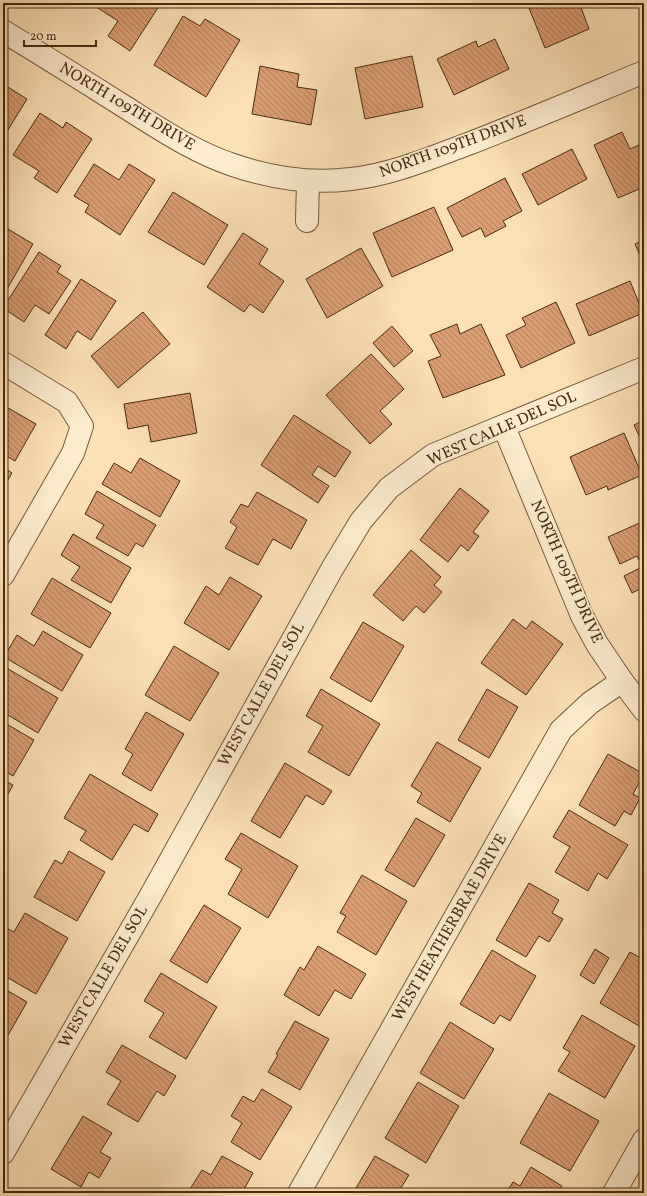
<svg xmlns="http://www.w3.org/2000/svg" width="647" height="1196" viewBox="0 0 647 1196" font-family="Vollkorn,serif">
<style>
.building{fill:url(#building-back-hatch);stroke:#452a10}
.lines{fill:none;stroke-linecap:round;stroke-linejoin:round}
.minor-casing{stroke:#725839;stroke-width:24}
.minor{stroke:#fcebcf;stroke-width:22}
.labels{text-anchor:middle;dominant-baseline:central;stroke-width:3.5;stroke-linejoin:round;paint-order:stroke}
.street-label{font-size:16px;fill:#452a10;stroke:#fcebcf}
</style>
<defs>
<pattern id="building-back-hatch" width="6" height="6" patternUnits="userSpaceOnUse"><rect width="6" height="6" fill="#da9c71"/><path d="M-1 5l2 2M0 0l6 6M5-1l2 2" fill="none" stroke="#b37f5b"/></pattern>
</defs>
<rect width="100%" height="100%" fill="#fbe0b5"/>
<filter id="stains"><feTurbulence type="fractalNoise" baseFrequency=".005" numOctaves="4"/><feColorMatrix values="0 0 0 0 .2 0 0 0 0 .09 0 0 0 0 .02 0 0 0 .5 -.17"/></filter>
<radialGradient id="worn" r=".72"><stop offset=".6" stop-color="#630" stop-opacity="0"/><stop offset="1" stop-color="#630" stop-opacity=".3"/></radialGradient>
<!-- building -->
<g class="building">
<path d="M90,3H161L130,51L108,36L118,21Z"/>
<path d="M527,3H585L580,5L589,29L545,48Z"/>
<path d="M183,16L200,26L205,19L240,40L206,97L154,65Z"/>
<path d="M495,39L509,69L454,95L437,59L476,41L478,47Z"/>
<path d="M412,56L423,107L365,119L355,68Z"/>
<path d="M260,66L299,74L297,87L317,90L311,125L252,114Z"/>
<path d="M3,84L27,99L3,138Z"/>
<path d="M40,113L63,128L66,122L92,139L57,193L34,178L39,171L13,155Z"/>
<path d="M622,132L630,149L644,143V187L618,198L594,145Z"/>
<path d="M572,149L587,179L538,205L522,174Z"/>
<path d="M94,164L119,180L129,164L155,180L120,235L85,212L89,205L74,196Z"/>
<path d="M505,178L522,211L503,221L506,226L485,237L481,228L462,237L447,208Z"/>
<path d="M173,192L228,225L204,265L148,232Z"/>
<path d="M434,207L453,250L392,277L373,233Z"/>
<path d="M3,226L33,244L3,296Z"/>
<path d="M243,233L268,249L259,264L284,281L263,313L250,304L244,312L207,287Z"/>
<path d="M644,240V265L635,244Z"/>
<path d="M361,248L383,286L327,318L306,279Z"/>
<path d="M39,252L61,266L57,272L71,281L49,314L35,305L24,322L3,308Z"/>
<path d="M81,279L116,301L91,340L77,331L66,349L45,335Z"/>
<path d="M630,281L643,313L589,336L576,304Z"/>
<path d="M556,302L575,343L521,368L506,335L526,325L522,318Z"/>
<path d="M143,312L170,344L118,388L91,356Z"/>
<path d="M457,324L460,334L481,324L505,375L443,398L428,361L441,356L430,335Z"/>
<path d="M392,326L413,351L394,367L373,343Z"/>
<path d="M371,354L404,389L380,411L392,424L370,444L326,395Z"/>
<path d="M190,393L197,433L151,442L148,425L128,429L124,404Z"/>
<path d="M3,405L36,424L15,461L3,454Z"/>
<path d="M294,415L351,452L335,477L318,466L312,475L329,486L318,503L261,465Z"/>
<path d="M644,420V446L634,425Z"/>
<path d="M624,433L642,475L608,490L607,486L586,495L570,457Z"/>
<path d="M140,458L180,481L160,517L102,484L114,463L131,473Z"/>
<path d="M3,467L12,473L3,488Z"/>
<path d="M460,488L489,511L473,532L479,536L468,551L461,545L448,562L420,540Z"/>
<path d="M97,491L156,525L143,547L136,543L128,556L96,538L104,525L85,514Z"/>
<path d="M257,492L307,520L291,549L273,539L258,565L225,548L237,527L230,522L241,504L248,507Z"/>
<path d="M644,521V587L632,593L624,576L642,567L637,556L620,564L608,537Z"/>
<path d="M73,534L131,568L111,603L71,580L80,567L61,555Z"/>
<path d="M411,550L441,577L434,585L442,592L424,613L416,606L403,621L373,595Z"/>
<path d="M230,577L262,596L229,650L184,623L206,586L219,595Z"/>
<path d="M52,578L111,613L90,648L31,614Z"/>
<path d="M513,619L526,629L532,621L563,644L526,695L481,663Z"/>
<path d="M363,622L404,646L371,702L330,678Z"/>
<path d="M43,631L83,655L62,691L4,657L17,635L34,646Z"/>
<path d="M174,646L219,673L190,721L145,695Z"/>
<path d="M3,666L58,698L38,733L3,712V702L6,697L3,696Z"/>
<path d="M321,689L380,724L349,776L308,752L323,726L306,716Z"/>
<path d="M487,689L518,707L489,758L458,740Z"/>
<path d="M146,712L184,734L151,791L122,774L133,754L125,749Z"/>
<path d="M3,722L34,740L13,776L3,770Z"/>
<path d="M437,742L481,768L450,822L417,802L422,793L411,786Z"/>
<path d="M608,754L644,774L633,794L640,798L631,815L624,811L615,826L579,805Z"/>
<path d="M285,763L332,791L323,805L306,795L280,838L251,821Z"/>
<path d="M90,774L158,814L148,832L134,824L112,860L80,840L86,831L64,818Z"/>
<path d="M3,780L13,785L3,803Z"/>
<path d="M569,810L628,845L607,879L598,873L588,891L555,872L570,847L553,837Z"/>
<path d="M416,818L445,835L414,887L385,870Z"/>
<path d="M241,833L298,866L268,918L228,894L242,869L225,859Z"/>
<path d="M69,851L105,872L77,921L34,897L55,860L62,864Z"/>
<path d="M362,875L407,901L376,955L337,932L346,916L340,913Z"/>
<path d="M529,883L559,900L552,913L563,919L549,942L539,936L526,957L496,940Z"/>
<path d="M204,905L241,928L207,983L170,961Z"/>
<path d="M25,913L68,938L36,994L3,975V938L8,929L14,932Z"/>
<path d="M318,946L366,974L351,999L335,990L319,1016L284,995L300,967L304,970Z"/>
<path d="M595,949L609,958L594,984L580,975Z"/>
<path d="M492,950L536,976L510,1021L500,1015L494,1024L460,1004Z"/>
<path d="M630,952L644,960V1029L600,1003Z"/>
<path d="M161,973L217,1007L186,1059L149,1037L164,1013L144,1001Z"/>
<path d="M3,988L27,1002L3,1044Z"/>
<path d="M582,1015L635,1046L605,1098L558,1071L570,1052L563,1048Z"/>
<path d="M295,1021L329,1039L300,1090L268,1072L278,1055L276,1054Z"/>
<path d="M450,1022L494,1049L464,1099L420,1073Z"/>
<path d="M122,1045L176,1076L164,1096L157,1091L138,1122L107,1104L121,1081L106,1072Z"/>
<path d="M418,1082L459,1106L426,1163L385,1138Z"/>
<path d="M262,1089L292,1107L260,1160L231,1142L242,1123L231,1116L243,1096L254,1102Z"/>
<path d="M549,1093L599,1121L570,1171L520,1143Z"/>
<path d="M83,1116L112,1133L100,1152L111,1158L99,1178L89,1172L81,1187L51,1169Z"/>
<path d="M222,1156L253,1173L242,1193H196L190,1189L202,1170L211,1175Z"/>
<path d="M375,1156L409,1175L399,1191L402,1193H353Z"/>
<path d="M531,1167L562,1186L558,1193H506L513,1182L520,1186Z"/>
</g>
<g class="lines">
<defs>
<g id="minor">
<path d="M3,31C44,56 84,81 125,107C160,129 194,152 233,165C271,178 312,184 351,179C391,175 430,158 468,144C527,121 586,96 644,72"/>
<path d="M307,221L308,181"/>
<path d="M3,363L67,402L82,426L73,453L3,575"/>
<path d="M504,427L582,616L597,644L622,681L644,710"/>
<path d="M3,1153L151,895L332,569L361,521L389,488L433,455L644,368"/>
<path d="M299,1193L561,730L590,703L622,681"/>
<path d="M614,1193L644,1140"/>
</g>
</defs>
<!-- minor casing -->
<use href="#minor" class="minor-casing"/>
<!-- minor -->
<use href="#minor" class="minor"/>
</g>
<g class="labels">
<!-- street labels -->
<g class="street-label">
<text transform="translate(127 107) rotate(31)">NORTH 109TH DRIVE</text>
<text transform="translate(453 147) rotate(-20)">NORTH 109TH DRIVE</text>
<text transform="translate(502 429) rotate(-24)">WEST CALLE DEL SOL</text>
<text transform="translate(566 572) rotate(66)">NORTH 109TH DRIVE</text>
<text transform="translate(262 695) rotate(-61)">WEST CALLE DEL SOL</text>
<text transform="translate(450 928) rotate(-60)">WEST HEATHERBRAE DRIVE</text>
<text transform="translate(104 977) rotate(-60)">WEST CALLE DEL SOL</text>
</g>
</g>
<!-- margin -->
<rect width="647" height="1196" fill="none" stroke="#fbe0b5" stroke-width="16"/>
<rect x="4" y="4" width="639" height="1188" fill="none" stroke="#452a10" stroke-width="2"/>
<rect x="8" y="8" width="631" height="1180" fill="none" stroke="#452a10"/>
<!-- scale -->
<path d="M24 40v6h72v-6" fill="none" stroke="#452a10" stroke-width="2"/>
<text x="30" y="40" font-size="12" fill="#452a10" stroke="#fcebcf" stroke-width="3" paint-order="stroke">20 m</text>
<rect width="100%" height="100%" filter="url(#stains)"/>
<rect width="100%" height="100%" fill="url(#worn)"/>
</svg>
